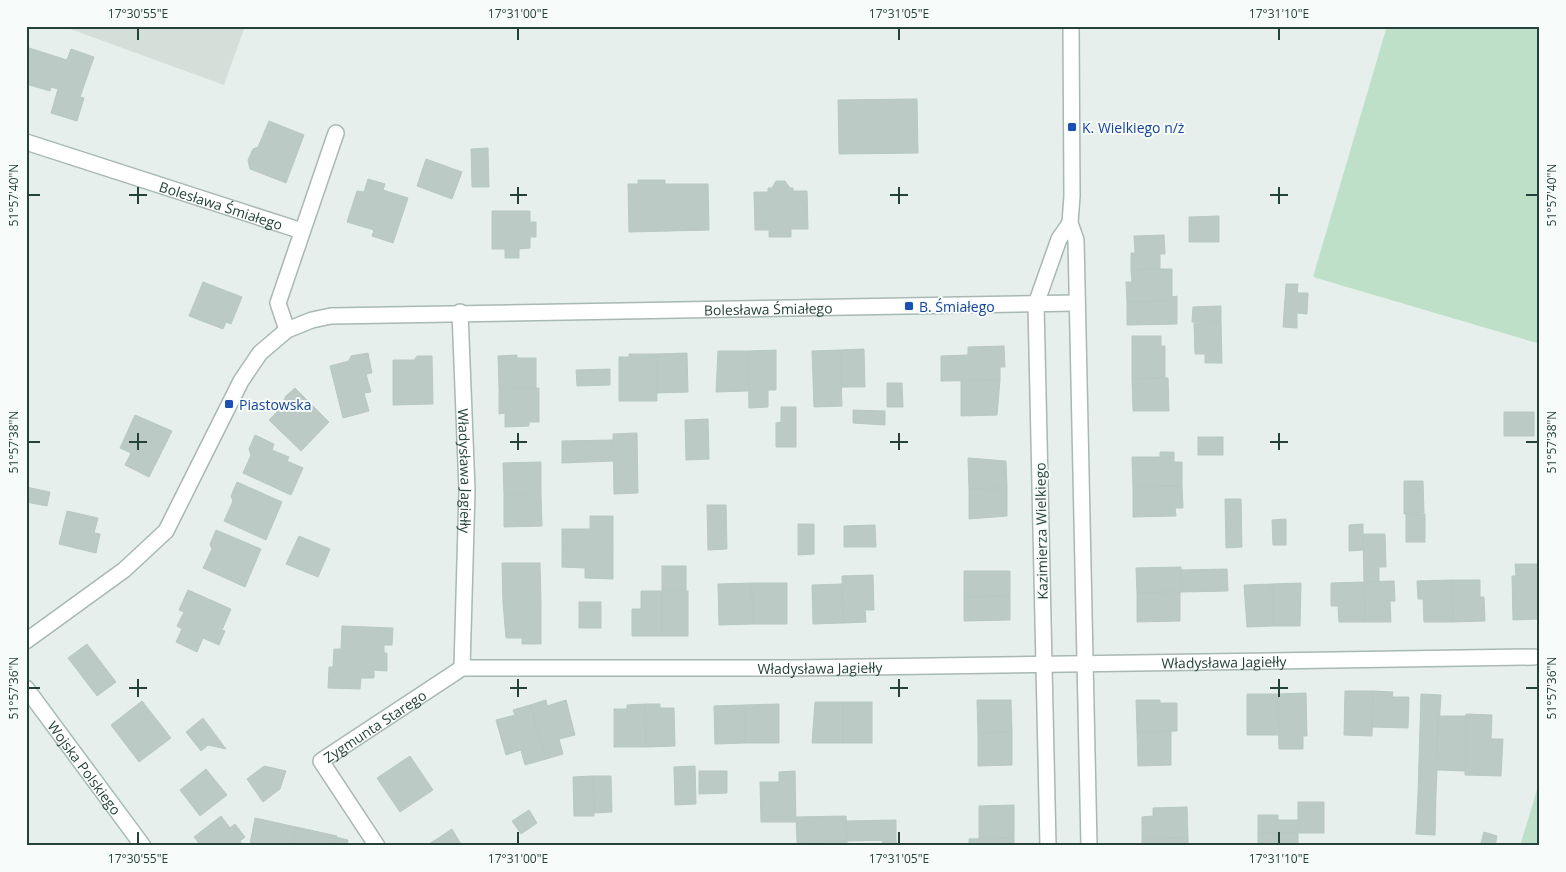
<svg xmlns="http://www.w3.org/2000/svg" width="1566" height="872" viewBox="0 0 1566 872" font-family="'Open Sans',sans-serif">
<style>
.built{fill:#d4dfda}
.green{fill:#bfe0c8}
.building{fill:#bbcac4;stroke:#b8c9c2}
.lines{fill:none;stroke-linecap:round;stroke-linejoin:round}
.minor-casing{stroke:#a8b8b2;stroke-width:18}
.secondary-casing{stroke:#a4bbb3;stroke-width:18}
.minor{stroke:#fff;stroke-width:15}
.secondary{stroke:#fff;stroke-width:15}
.ticks{fill:none;stroke:#24423a;stroke-width:2}
.transit-dot{fill:#1a4fb4;stroke:#f7fbf9;stroke-width:2}
.labels{text-anchor:middle;dominant-baseline:central;stroke-width:4;stroke-linejoin:round;paint-order:stroke}
.transit-label{font-size:14px;fill:#164399;stroke:#f7fbf9;text-anchor:start}
.street-label{font-size:14px;fill:#24423a;stroke:#f7fbf9}
.neatline{fill:none;stroke:#24423a;stroke-width:2}
.ticks-label{font-size:12px;text-anchor:middle;fill:#24423a}
</style>
<rect width="100%" height="100%" fill="#e6efeb"/>
<!-- built -->
<path class="built" d="M62,26H245L224,85Z"/>
<!-- green -->
<g class="green">
<path d="M1387,26H1540V344L1313,277Z"/>
<path d="M1540,780V846H1520Z"/>
</g>
<!-- building -->
<g class="building">
<path d="M26,47L67,60L71,49L94,57L80,97L84,98L77,121L51,113L58,89L51,87L50,91L26,84Z"/>
<path d="M917,99L918,153L839,154L838,100Z"/>
<path d="M269,121L304,135L286,183L250,169L248,160L253,149L258,147Z"/>
<path d="M488,148L489,187H472L471,149Z"/>
<path d="M426,159L462,172L452,199L417,186Z"/>
<path d="M368,179L385,184L383,190L408,198L393,243L372,236L374,230L347,222L357,191L364,192Z"/>
<path d="M638,180H665V184H708L709,230L629,232L628,184H638Z"/>
<path d="M776,181H785L790,188H793V191H807L808,229H791V237H769V230H755L754,192H768V188H772Z"/>
<path d="M492,211H530V222H536V237H530V248L519,249V258H505V249H492Z"/>
<path d="M1219,216V242H1189V217Z"/>
<path d="M1164,235L1165,254H1160V269L1131,270V253H1135L1134,236Z"/>
<path d="M1160,269H1172V301L1127,302L1126,282H1132L1131,270Z"/>
<path d="M203,282L242,297L231,324L226,322L223,329L189,316Z"/>
<path d="M1286,284H1298L1297,293H1308L1307,314L1297,313V328L1283,327Z"/>
<path d="M1177,296V324L1127,325V302L1172,301V297Z"/>
<path d="M1221,306V322H1192L1193,307Z"/>
<path d="M1221,322L1222,363H1205V354H1195L1194,323Z"/>
<path d="M1132,336H1161V346H1165V378L1132,379Z"/>
<path d="M1004,346L1005,367H1000V380L941,381V356L968,355V347Z"/>
<path d="M864,349L865,387H841L840,350Z"/>
<path d="M776,350V390H768V407L749,408L748,351Z"/>
<path d="M840,350L842,406L814,407L812,351Z"/>
<path d="M718,351H748V391L716,392Z"/>
<path d="M368,353L372,373L366,374L371,392L364,393L369,411L343,418L330,366L349,361L351,356Z"/>
<path d="M687,353L688,392L657,393L656,354Z"/>
<path d="M629,354H656L657,401H619V357H629Z"/>
<path d="M517,355V358H536V388L499,389L498,356Z"/>
<path d="M417,356H432L433,404L393,405V360H414Z"/>
<path d="M610,369V385L577,386L576,370Z"/>
<path d="M1168,378L1169,411H1133L1132,379Z"/>
<path d="M1000,380L997,415L961,416V381Z"/>
<path d="M887,383H902L903,407H887Z"/>
<path d="M295,388L329,422L301,451L269,420L279,410L286,396Z"/>
<path d="M536,388H539V422H529V426L505,427V413L499,414V389Z"/>
<path d="M781,407H796V447H776V423L781,422Z"/>
<path d="M853,410L885,411V425L853,423Z"/>
<rect x="1504" y="412" width="30" height="24"/>
<path d="M135,415L172,431L149,477L125,465L131,453L120,448Z"/>
<path d="M708,419L709,459L686,460L685,420Z"/>
<path d="M637,433L638,493L614,494L613,434Z"/>
<path d="M255,435L274,444L272,450L289,457L287,461L303,468L291,495L243,473L251,455L249,449Z"/>
<rect x="1198" y="437" width="25" height="18"/>
<path d="M613,440V461L562,463V441Z"/>
<path d="M1160,452H1174V462H1182V486L1133,487L1132,457H1160Z"/>
<path d="M968,458L1006,461L1007,488L969,489Z"/>
<path d="M541,462V494L504,495L503,463Z"/>
<path d="M1404,481H1423L1424,513L1404,514Z"/>
<path d="M237,482L282,502L266,540L224,521L233,501L231,496Z"/>
<path d="M1182,486L1183,508H1175L1176,516L1133,517V487Z"/>
<path d="M26,487L50,492L47,506L26,502Z"/>
<path d="M1007,488V516L969,519V489Z"/>
<path d="M541,494L542,526L504,527V495Z"/>
<path d="M1225,499H1241L1242,547L1226,548Z"/>
<path d="M707,505H726L727,549L708,550Z"/>
<path d="M67,511L98,518L94,533L100,534L96,553L59,544Z"/>
<rect x="1406" y="514" width="19" height="28"/>
<path d="M590,516H613V548H562V529H590Z"/>
<path d="M1286,519V545H1273L1272,520Z"/>
<path d="M798,524H814V554L798,555Z"/>
<path d="M1363,524V550L1349,551V525Z"/>
<path d="M875,525L876,547H844V526Z"/>
<path d="M216,530L261,549L245,587L203,568L212,549L210,544Z"/>
<path d="M1363,534H1385L1386,567H1379V582H1364Z"/>
<path d="M299,536L330,549L318,577L286,564Z"/>
<path d="M562,548H613V579L585,578V568L562,567Z"/>
<path d="M502,563H540L541,603H503Z"/>
<path d="M1515,564H1540V576H1516Z"/>
<rect x="662" y="566" width="24" height="25"/>
<path d="M1181,567L1182,592L1137,593L1136,568Z"/>
<path d="M1227,569L1228,591L1182,592L1181,570Z"/>
<path d="M964,571H1010V596L964,597Z"/>
<path d="M873,575L874,610H865L866,622L843,623L842,576Z"/>
<path d="M1512,576H1540V619L1513,620Z"/>
<path d="M1452,580L1453,622H1424L1423,599H1418L1417,581Z"/>
<path d="M1452,580H1480V597H1484L1485,621L1453,622Z"/>
<path d="M1394,581L1395,601H1390L1391,622H1365L1364,582Z"/>
<path d="M1364,582L1365,622H1339L1338,606H1331V583Z"/>
<path d="M752,583L753,624L719,625L718,584Z"/>
<path d="M752,583H787V624H753Z"/>
<path d="M1301,583L1300,626H1273L1272,584Z"/>
<path d="M842,584L843,623L813,624L812,585Z"/>
<path d="M1272,584L1273,626L1247,627L1244,585Z"/>
<path d="M188,590L231,609L222,630L225,631L219,645L203,638L197,652L176,642L182,629L177,626L184,612L179,610Z"/>
<path d="M641,591H662V636H632V609H641Z"/>
<rect x="662" y="591" width="26" height="45"/>
<path d="M1180,592V621L1137,622V593Z"/>
<path d="M1010,596V620L964,621V597Z"/>
<rect x="579" y="602" width="22" height="26"/>
<path d="M503,603H541V644H522V638H506Z"/>
<path d="M342,626L393,628L392,645H384V653H387V671L374,670V678H361L360,689L328,688L329,667H333L334,649H341Z"/>
<path d="M87,644L116,682L97,696L68,658Z"/>
<path d="M1345,691H1373L1372,736L1344,735Z"/>
<path d="M1373,691L1393,692L1392,697H1409L1408,728L1372,727Z"/>
<path d="M1306,693L1307,736H1303V749H1279L1278,694Z"/>
<path d="M1247,694H1278L1279,735H1247Z"/>
<path d="M1421,694L1441,695L1437,758H1440V770H1437L1436,794H1418Z"/>
<path d="M546,700L547,706L566,700L575,735L559,739L563,754L546,759L530,705Z"/>
<path d="M977,700H1011L1012,732L978,733Z"/>
<path d="M1136,700H1160V703H1177V731L1137,732Z"/>
<path d="M142,701L171,738L139,762L111,725Z"/>
<path d="M815,702H843V743H812Z"/>
<rect x="843" y="702" width="29" height="41"/>
<path d="M645,704L646,747H614V709H627V705Z"/>
<path d="M645,704H660V708H674L675,746L646,747Z"/>
<path d="M779,704V743H745L744,705Z"/>
<path d="M530,705L546,759L525,765L521,750L506,755L496,720L515,715L513,710Z"/>
<path d="M744,705L745,743L715,744L714,706Z"/>
<path d="M1466,714L1492,715L1491,739H1503L1501,776L1465,775Z"/>
<path d="M1438,716H1466L1465,771L1440,770V758H1437Z"/>
<path d="M203,718L226,749L208,745L201,751L186,732Z"/>
<path d="M1171,731V765L1138,766L1137,732Z"/>
<path d="M1012,732V765L978,766V733Z"/>
<path d="M410,756L433,790L400,812L377,778Z"/>
<path d="M264,766L286,771L280,789L263,802L247,779Z"/>
<path d="M695,766L696,804L675,805L674,767Z"/>
<path d="M206,769L227,795L200,816L180,790Z"/>
<path d="M699,771H727V793L699,794Z"/>
<path d="M795,771L796,822H761L760,782H779V772Z"/>
<path d="M593,776H611L612,812L594,813Z"/>
<path d="M593,776L594,816H574L573,777Z"/>
<path d="M1418,794H1436L1435,835L1416,834Z"/>
<rect x="1298" y="802" width="26" height="31"/>
<path d="M1014,805V838L979,839V806Z"/>
<path d="M1187,807L1188,838L1142,839V817L1153,816V808Z"/>
<path d="M529,810L537,823L521,834L512,821Z"/>
<path d="M1258,815H1278V820H1298V833H1258Z"/>
<path d="M221,816L230,828L235,824L245,837L240,841L243,846H201L194,837Z"/>
<path d="M846,816L847,841L797,842L796,817Z"/>
<path d="M255,818L296,827L292,846L250,844Z"/>
<path d="M896,820V840L847,841L846,821Z"/>
<path d="M296,827L337,836L334,846H292Z"/>
<path d="M452,829L462,846H426Z"/>
<path d="M1484,832L1497,836L1495,846H1480Z"/>
<rect x="1258" y="833" width="20" height="13"/>
<rect x="1278" y="833" width="20" height="13"/>
<path d="M336,837L348,840L347,846H334Z"/>
<path d="M1014,838V846H969V839Z"/>
<path d="M1188,838V846H1142V839Z"/>
<path d="M882,840H896L897,846H883Z"/>
<rect x="823" y="841" width="24" height="5"/>
<path d="M823,841V846H797V842Z"/>
</g>
<g class="lines">
<defs>
<g id="minor">
<path d="M1071,26L1072,196L1070,223L1076,240L1089,846"/>
<path id="s1" d="M26,142L302,231"/>
<path id="s2" d="M460,312L467,490L462,668"/>
<path d="M287,330L278,303L336,133"/>
<path id="s3" d="M26,641L124,570L166,531L241,381L260,353L287,330L312,320L331,316L1077,303"/>
<path id="s4" d="M462,668H796L1534,657"/>
<path id="s5" d="M377,846L321,761L462,668"/>
<path d="M1048,846L1036,304L1059,239L1070,223"/>
</g>
<g id="secondary">
<path id="s6" d="M26,688L143,846"/>
</g>
</defs>
<!-- minor casing -->
<use href="#minor" class="minor-casing"/>
<!-- secondary casing -->
<use href="#secondary" class="secondary-casing"/>
<!-- minor -->
<use href="#minor" class="minor"/>
<!-- secondary -->
<use href="#secondary" class="secondary"/>
</g>
<!-- ticks -->
<path class="ticks" d="M138,28V40M518,28V40M899,28V40M1279,28V40M138,187V204M518,187V204M899,187V204M1279,187V204M28,195H40M129,195H147M510,195H527M890,195H908M1270,195H1288M1526,195H1538M138,433V450M518,433V450M899,433V450M1279,433V450M28,442H40M129,442H147M510,442H527M890,442H908M1270,442H1288M1526,442H1538M138,679V697M518,679V697M899,679V697M1279,679V697M28,688H40M129,688H147M510,688H527M890,688H908M1270,688H1288M1526,688H1538M138,832V844M518,832V844M899,832V844M1279,832V844"/>
<!-- markers -->
<g class="transit-dot">
<rect x="1067" y="122" width="10" height="10" rx="2.5"/>
<rect x="904" y="301" width="10" height="10" rx="2.5"/>
<rect x="224" y="399" width="10" height="10" rx="2.5"/>
</g>
<g class="labels">
<!-- transit labels -->
<g class="transit-label">
<text x="1082" y="127">K. Wielkiego n/ż</text>
<text x="919" y="306">B. Śmiałego</text>
<text x="239" y="404">Piastowska</text>
</g>
<!-- street labels -->
<g class="street-label">
<text stroke="none"><textPath href="#s1" startOffset="205">Bolesława Śmiałego</textPath></text>
<text stroke="none"><textPath href="#s3" startOffset="899">Bolesława Śmiałego</textPath></text>
<text stroke="none"><textPath href="#s2" startOffset="159">Władysława Jagiełły</textPath></text>
<text transform="translate(1041 531) rotate(-91)">Kazimierza Wielkiego</text>
<text stroke="none"><textPath href="#s4" startOffset="762">Władysława Jagiełły</textPath></text>
<text stroke="none"><textPath href="#s4" startOffset="358">Władysława Jagiełły</textPath></text>
<text stroke="none"><textPath href="#s5" startOffset="166">Zygmunta Starego</textPath></text>
<text stroke="none"><textPath href="#s6" startOffset="99">Wojska Polskiego</textPath></text>
</g>
</g>
<!-- border -->
<rect width="1566" height="872" fill="none" stroke="#f7fbf9" stroke-width="55"/>
<rect x="28" y="28" width="1510" height="816" class="neatline"/>
<g class="ticks-label">
<text x="138" y="18">17°30'55"E</text>
<text x="518" y="18">17°31'00"E</text>
<text x="899" y="18">17°31'05"E</text>
<text x="1279" y="18">17°31'10"E</text>
<text transform="translate(14 195) rotate(-90)" y="4">51°57'40"N</text>
<text transform="translate(1552 195) rotate(-90)" y="4">51°57'40"N</text>
<text transform="translate(14 442) rotate(-90)" y="4">51°57'38"N</text>
<text transform="translate(1552 442) rotate(-90)" y="4">51°57'38"N</text>
<text transform="translate(14 688) rotate(-90)" y="4">51°57'36"N</text>
<text transform="translate(1552 688) rotate(-90)" y="4">51°57'36"N</text>
<text x="138" y="863">17°30'55"E</text>
<text x="518" y="863">17°31'00"E</text>
<text x="899" y="863">17°31'05"E</text>
<text x="1279" y="863">17°31'10"E</text>
</g>
</svg>
